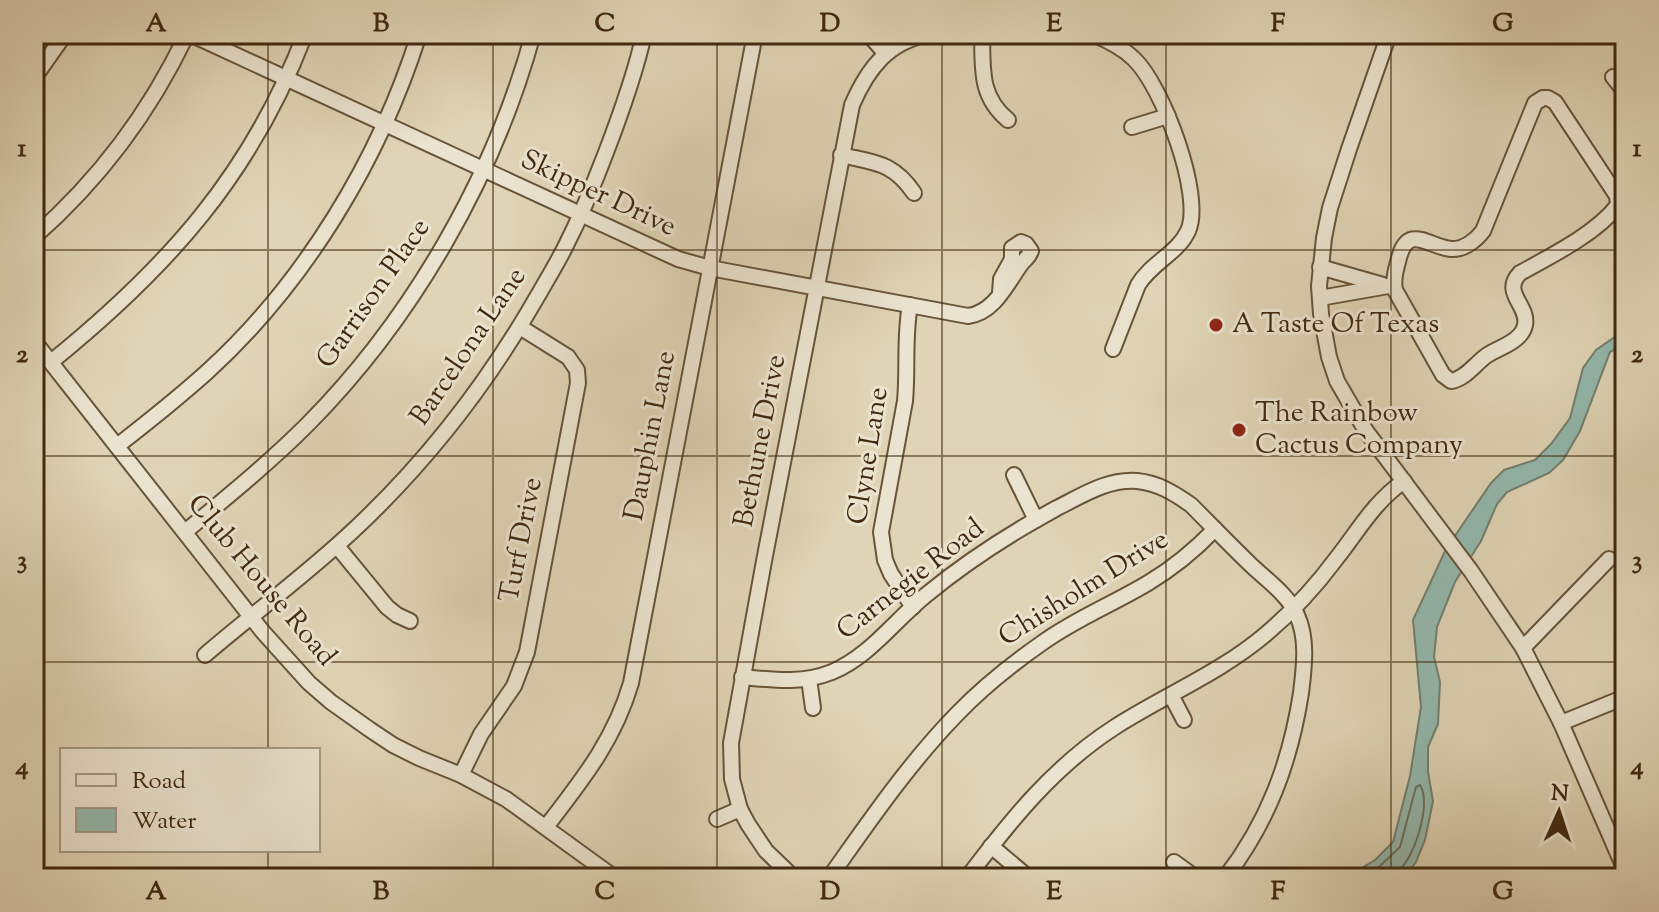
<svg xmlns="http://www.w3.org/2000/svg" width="1659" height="912" viewBox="0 0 1659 912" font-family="'Sorts Mill Goudy',serif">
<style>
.water{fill:#93b8ae;stroke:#727f6e;stroke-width:2}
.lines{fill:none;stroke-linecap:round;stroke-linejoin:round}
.shore{stroke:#6a705e;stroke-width:2}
.minor-casing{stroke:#685438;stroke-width:18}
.minor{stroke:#eae3cf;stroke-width:14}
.grid{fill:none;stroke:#41290f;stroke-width:2;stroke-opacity:0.55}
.poi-dot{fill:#8f2418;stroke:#eae3cf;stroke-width:3}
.labels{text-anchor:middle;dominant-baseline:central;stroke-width:6;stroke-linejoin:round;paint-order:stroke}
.street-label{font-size:28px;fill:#41290f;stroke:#eae3cf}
.poi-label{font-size:28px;fill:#41290f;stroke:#eae3cf;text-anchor:start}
.neatline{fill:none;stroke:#41290f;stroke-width:3}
.grid-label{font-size:26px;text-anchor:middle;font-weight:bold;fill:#41290f}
</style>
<rect width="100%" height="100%" fill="#dfd4b5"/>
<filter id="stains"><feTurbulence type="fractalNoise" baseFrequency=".0025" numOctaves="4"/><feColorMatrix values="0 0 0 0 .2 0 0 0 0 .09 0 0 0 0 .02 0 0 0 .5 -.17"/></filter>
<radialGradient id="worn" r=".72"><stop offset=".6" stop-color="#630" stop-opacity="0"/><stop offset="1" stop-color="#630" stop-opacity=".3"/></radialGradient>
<!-- water -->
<path class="water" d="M1625,330V344L1610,352L1580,431L1563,460L1549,473L1507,492L1497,504L1481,541L1455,582L1437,627L1434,657L1440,682L1438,724L1428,747V772L1433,801L1425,840L1416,862L1404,878H1345L1375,860L1393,842L1410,776L1421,707L1413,620L1446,549L1491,483L1504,470L1535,460L1551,444L1570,418L1583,368L1596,350Z"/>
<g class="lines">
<!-- shore -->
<path class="shore" d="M1361,878L1380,866L1400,847L1416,787L1420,785C1430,801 1419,838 1410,855C1406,864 1399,868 1398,878"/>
<defs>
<g id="minor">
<path d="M190,34L678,259L710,268L968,316C993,313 1006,286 1019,267C1023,260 1028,259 1031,251L1026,244L1021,242L1012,248V259L1001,279L1000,293"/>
<path d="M982,34C983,68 979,96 1008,120"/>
<path d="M1092,34C1107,40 1122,47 1134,59C1162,85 1204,196 1188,231C1178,253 1151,263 1138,285L1113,349"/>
<path d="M1389,34L1349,149L1330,208L1324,238L1319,286L1321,314L1329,357L1337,381L1366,431L1471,571L1523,648L1561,723L1625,870"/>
<path d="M871,37L885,53"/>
<path d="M1613,77L1625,92"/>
<path d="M34,78L65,34"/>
<path d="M1543,98H1548L1555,102L1617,196L1618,205C1597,233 1551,256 1520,273C1501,293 1529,305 1525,325C1524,330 1522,333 1519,336C1511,345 1496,349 1486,356C1475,364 1465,379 1451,381L1443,375L1395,290C1393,279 1396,269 1399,258C1408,223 1429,247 1451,249C1464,250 1476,240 1483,231L1535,103Z"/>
<path d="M1132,127L1168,116"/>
<path d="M841,155C875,163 893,162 914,193"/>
<path d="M34,237C99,180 150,112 187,34"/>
<path d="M1320,267L1383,285"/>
<path d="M1320,298L1394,285"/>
<path d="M910,305C904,337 908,369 905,401L881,532L885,560L891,574L913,607"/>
<path d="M34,341L263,632L309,683L331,702L369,729L393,745L419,758L461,775L506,799L615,878"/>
<path d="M51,362C167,268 251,175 305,34"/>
<path d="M117,446C148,422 178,398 207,372C304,284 380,159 419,34"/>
<path d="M1014,475L1036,520"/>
<path d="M185,532C227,497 269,463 308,424C412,319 494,177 533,34"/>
<path d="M337,546L387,607L397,615L410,621"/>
<path d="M1523,648L1609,559"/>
<path d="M205,655C255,612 310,572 358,526C430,458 491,378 540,292C550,274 561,257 569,239C583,212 594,183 605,155C620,116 635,75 644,34"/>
<path d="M742,677C774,680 802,684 832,672C870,656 895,620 926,595C966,562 1011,533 1057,508C1083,495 1107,479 1137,481C1158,483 1174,493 1191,505C1211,525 1231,546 1252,566C1268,581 1288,595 1297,615C1308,639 1304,668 1301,693C1290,763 1268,822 1225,878"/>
<path d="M809,679L813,708"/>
<path d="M1171,695L1184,720"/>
<path d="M1561,723L1625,697"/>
<path d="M461,775L481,734L514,686L527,652L578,383L577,370L568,357L520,327"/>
<path d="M717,819L740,809"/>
<path d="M546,827C582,780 614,741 631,683L755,34"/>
<path d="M991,846L1029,878"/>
<path d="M1174,862L1196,878"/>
<path d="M794,878L766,851L748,824L740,809L732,779L731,743L764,561L852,105C868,68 888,42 929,34"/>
<path d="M829,878C869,822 909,763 957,714C983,687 1012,664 1042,643C1075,619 1113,604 1148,583C1173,568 1195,550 1215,529"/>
<path d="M967,878C1010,821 1054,766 1115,727C1165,695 1220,673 1266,634C1292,612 1316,586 1336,559C1359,530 1373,503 1404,481"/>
</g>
</defs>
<!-- minor casing -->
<use href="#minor" class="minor-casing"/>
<!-- minor -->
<use href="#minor" class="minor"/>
</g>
<!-- grid -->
<path class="grid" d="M268,34V750M493,34V878M717,34V878M942,34V878M1166,34V878M1391,34V878M34,250H1625M34,456H1625M34,662H1625M268,850V878"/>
<!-- markers -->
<g class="poi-dot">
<circle cx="1216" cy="325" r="8"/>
<circle cx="1239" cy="430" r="8"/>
</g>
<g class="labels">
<!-- street labels -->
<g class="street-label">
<text transform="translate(598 194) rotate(25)">Skipper Drive</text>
<text transform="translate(374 294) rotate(-55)">Garrison Place</text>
<text transform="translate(469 347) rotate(-56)">Barcelona Lane</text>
<text transform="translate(651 436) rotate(-79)">Dauphin Lane</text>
<text transform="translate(761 441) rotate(-79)">Bethune Drive</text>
<text transform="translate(869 456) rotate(-81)">Clyne Lane</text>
<text transform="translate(522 540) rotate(-79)">Turf Drive</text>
<text transform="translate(911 580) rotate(-38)">Carnegie Road</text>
<text transform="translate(261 581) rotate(50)">Club House Road</text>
<text transform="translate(1084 589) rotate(-32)">Chisholm Drive</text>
</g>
<!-- poi labels -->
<g class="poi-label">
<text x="1232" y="325">A Taste Of Texas</text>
<text x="1255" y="414">The Rainbow<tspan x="1255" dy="32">Cactus Company</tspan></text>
</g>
</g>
<!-- margin -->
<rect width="1659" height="912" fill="none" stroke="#dfd4b5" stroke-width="88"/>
<!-- legend -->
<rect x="60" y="748" width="260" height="104" fill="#eae3cf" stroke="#a69982" stroke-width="2"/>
<rect x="76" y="774" width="40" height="12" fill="#eae3cf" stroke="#a69982" stroke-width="2"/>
<text x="132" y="788" font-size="24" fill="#41290f">Road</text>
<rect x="76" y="808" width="40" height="24" fill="#93b8ae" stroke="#a69982" stroke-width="2"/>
<text x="132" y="828" font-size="24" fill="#41290f">Water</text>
<!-- north arrow -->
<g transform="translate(1559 812) rotate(3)" stroke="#eae3cf" stroke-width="6" paint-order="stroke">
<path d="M0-6L14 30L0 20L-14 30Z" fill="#41290f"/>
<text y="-12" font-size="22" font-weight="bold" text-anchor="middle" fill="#41290f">N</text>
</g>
<rect x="44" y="44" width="1571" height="824" class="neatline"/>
<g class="grid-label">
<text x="156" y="31">A</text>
<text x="381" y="31">B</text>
<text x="605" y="31">C</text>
<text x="830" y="31">D</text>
<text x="1054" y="31">E</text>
<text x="1278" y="31">F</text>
<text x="1503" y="31">G</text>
<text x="22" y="156">1</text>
<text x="1637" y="156">1</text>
<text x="22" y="362">2</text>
<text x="1637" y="362">2</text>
<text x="22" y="568">3</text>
<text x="1637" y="568">3</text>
<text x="22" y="774">4</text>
<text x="1637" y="774">4</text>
<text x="156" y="899">A</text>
<text x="381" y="899">B</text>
<text x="605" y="899">C</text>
<text x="830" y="899">D</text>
<text x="1054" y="899">E</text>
<text x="1278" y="899">F</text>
<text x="1503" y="899">G</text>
</g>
<rect width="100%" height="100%" filter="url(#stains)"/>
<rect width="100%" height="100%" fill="url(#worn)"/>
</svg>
